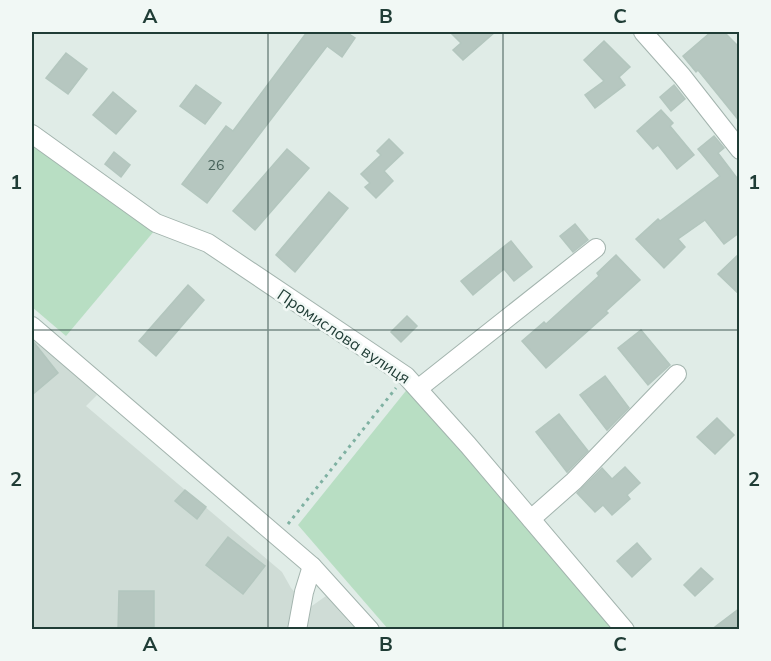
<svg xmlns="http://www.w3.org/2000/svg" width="771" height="661" viewBox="0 0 771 661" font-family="Mulish,sans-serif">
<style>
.built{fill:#cfdcd6}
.green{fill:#b8dec3}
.building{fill:#b6c7c0;stroke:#b3c6be;stroke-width:1.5}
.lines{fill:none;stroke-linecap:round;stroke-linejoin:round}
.minor-casing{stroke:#a3b4ae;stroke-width:20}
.path{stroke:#7fb1a2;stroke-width:3;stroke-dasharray:3 4.5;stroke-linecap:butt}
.minor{stroke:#fff;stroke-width:18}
.grid{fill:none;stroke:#203d36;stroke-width:1.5;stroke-opacity:0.55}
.labels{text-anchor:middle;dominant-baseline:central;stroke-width:5;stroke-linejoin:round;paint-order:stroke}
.number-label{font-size:14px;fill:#466058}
.street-label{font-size:16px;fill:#203d36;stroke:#f1f8f5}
.neatline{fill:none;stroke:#203d36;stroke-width:2}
.grid-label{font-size:20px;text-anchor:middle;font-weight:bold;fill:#203d36}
</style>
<rect width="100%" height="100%" fill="#e0ece7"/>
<!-- built -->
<path class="built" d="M32,329L97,395L86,406L282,572L291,588L309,608L326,596L355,629H32Z"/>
<!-- green -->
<g class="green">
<path d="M32,140L155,230L66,336L32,307Z"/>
<path d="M409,387L620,629H388L298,525Z"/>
</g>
<!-- building -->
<g class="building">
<path d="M307,32H346L355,38L342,57L327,46L207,203L182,184L226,126L233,131Z"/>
<path d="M450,32H495L463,60L453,50L461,43Z"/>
<path d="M711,32H724L740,48V122L698,70L696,72L683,56Z"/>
<path d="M604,41L630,67L619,77L625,85L595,108L585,95L604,81L584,60Z"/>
<path d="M66,53L87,69L68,94L46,78Z"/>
<path d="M196,85L221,103L205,124L180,106Z"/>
<path d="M674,85L685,99L671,111L660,97Z"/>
<path d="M113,92L136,111L116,134L93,115Z"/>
<path d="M661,110L673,123L670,126L694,155L677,169L658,145L653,149L637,131Z"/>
<path d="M714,136L724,148L718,153L740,182V232L724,244L705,220L678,239L685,247L664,268L636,239L658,219L660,221L720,176L698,149Z"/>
<path d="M389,139L403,153L384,171L393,181L376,198L365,187L370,183L361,174L381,155L377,151Z"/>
<path d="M287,149L309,168L255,230L233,211Z"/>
<path d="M114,152L130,165L121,177L105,164Z"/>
<path d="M329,192L348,208L295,272L276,255Z"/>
<path d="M575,224L588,240L573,252L560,236Z"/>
<path d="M511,241L532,267L514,281L504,269L473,295L461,281Z"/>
<path d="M740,253V295L718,274Z"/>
<path d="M616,255L640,280L606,311L608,313L546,368L522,341L544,322L546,324L599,276L597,273Z"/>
<path d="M188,285L204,300L156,356L139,341Z"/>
<path d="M407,316L417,326L401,342L391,332Z"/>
<path d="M641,330L670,365L648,385L618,348Z"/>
<path d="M32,340L58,373L32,395Z"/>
<path d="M605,376L629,408L607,430L580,395Z"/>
<path d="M559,414L588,451L567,472L536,432Z"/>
<path d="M717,418L734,435L715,454L697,437Z"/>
<path d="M625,467L640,483L627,495L630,499L612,515L603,505L595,512L577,493L602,468L612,479Z"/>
<path d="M185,490L206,507L197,519L175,501Z"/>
<path d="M228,537L265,566L243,594L206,565Z"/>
<path d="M637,543L651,559L632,577L617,561Z"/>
<path d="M701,568L713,579L695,596L684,585Z"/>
<path d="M119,591H154V630H118Z"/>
<path d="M740,608V630H711Z"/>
</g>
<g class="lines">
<defs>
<g id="minor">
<path d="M643,32L682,76L740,150"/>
<path d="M32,134L156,223L208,243L406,376L468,445L625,630"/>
<path d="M32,326L312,566L370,630"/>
<path d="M419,388L596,248"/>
<path d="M531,519L574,481L677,374"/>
<path d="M297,630L304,592L312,566"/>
</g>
</defs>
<!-- minor casing -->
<use href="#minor" class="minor-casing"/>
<!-- path -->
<path class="path" d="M288,524L396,388"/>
<!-- minor -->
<use href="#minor" class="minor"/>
</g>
<!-- grid -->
<path class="grid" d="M268,32V630M503,32V630M32,330H740"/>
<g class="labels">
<!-- number labels -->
<g class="number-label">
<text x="216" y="165">26</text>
</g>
<!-- street labels -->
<g class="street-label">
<text transform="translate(344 336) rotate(34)">Промислова вулиця</text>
</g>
</g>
<!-- border -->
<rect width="771" height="661" fill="none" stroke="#f1f8f5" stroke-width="66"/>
<rect x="33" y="33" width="705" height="595" class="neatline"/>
<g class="grid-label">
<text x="150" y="23">A</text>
<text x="386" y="23">B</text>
<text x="620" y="23">C</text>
<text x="16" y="189">1</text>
<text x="754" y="189">1</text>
<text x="16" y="486">2</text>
<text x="754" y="486">2</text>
<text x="150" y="651">A</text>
<text x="386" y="651">B</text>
<text x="620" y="651">C</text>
</g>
</svg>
